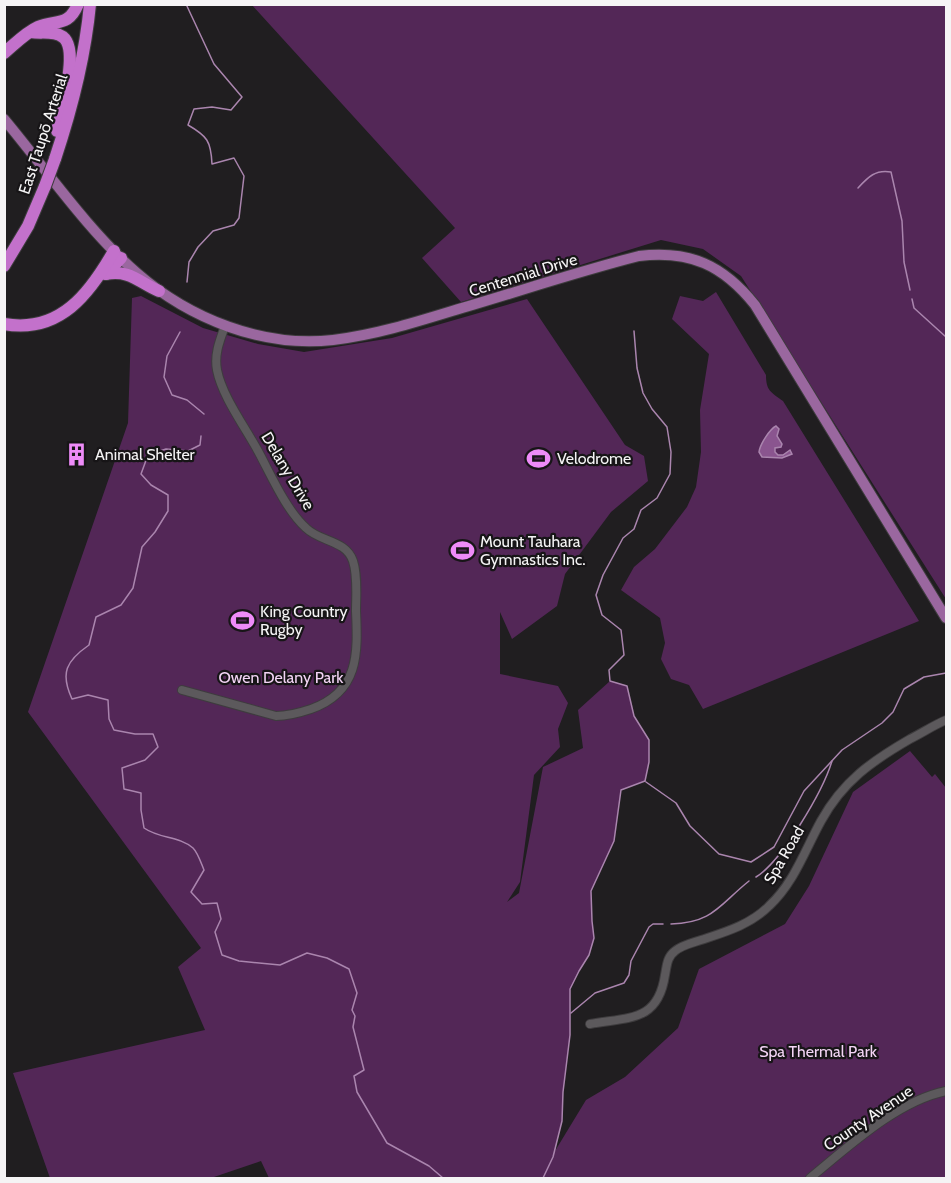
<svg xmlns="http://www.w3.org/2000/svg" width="951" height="1183" viewBox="0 0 951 1183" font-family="Cabin,sans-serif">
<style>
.green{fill:#532757}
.water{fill:#8a558f;stroke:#aa85ae;stroke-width:1.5}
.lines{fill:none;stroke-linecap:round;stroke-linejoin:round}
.stream{stroke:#aa85ae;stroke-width:1.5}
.minor-casing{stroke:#3e3c3e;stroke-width:10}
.major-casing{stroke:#3e3c3e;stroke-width:12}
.highway-casing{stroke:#3e3c3e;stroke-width:14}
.minor{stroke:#5c595c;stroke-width:8}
.major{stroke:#9a679f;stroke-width:10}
.highway{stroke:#c371cb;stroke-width:12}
.highway-bridge-casing{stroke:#3e3c3e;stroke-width:14;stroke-linecap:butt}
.highway-bridge{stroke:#c371cb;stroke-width:12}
.labels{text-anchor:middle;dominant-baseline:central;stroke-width:4.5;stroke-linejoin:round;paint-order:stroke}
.street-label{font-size:16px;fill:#f5f4f5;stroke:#171517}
.poi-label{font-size:16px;fill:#f5f4f5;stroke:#171517;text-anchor:start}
.park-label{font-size:16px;fill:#f3d4f5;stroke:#171517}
</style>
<rect width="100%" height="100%" fill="#201e20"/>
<!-- green -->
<g class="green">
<path d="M252,5H946V599L741,276L703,249L661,240L461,302L422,258L455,228Z"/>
<path d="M716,292L766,375C766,391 771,392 783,401L919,621L703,709L689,685L671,679L661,659L665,643L660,618L621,590L634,567L655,549L687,507L696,487L701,452L700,410L709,354L672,319L680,296L703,301Z"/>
<path d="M141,296L203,328L258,344L304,352L392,338L527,299L625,445L644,456L648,481L611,512L565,574L557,606L512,639L500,612V674L558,686L568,703L558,729L560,747L534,775L520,882L507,902L519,893L543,767L583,748L578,710L610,681L627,686L634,716L649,740V762L645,781L621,790L614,841L591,891L592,921L594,938L589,955L579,971L570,989V1035L563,1092L562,1121L555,1151L586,1100L625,1077L678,1028L699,969L785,924L809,886L853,792L910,751L932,777L935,774L946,788V1178H269L261,1161L211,1178H50L13,1073L205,1030L178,967L201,948L28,712L128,423L132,298Z"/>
</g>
<!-- water -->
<path class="water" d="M776,426L779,429L777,436L782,444L781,447L775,448V452L778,455H783L790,450L792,454L782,458L762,457L759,452C760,444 770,429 776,426Z"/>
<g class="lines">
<!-- stream -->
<g class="stream">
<path d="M186,4L214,64L242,97L231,110L212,107L194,109L188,125C207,136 211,141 212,164L234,158L244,176L239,218L234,225L213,231L198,247L189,262L187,282"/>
<path d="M858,188C868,177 876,169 891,172L902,221L904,262L910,290"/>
<path d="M912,299L914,308L946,337"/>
<path d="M634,331L637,368L643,393L652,409L667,427L671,452L670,474L657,498L641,510L634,529L623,538L603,575L596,595L602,615L621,630L624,655L609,670L610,681L627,686L634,716L649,740V762L645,781"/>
<path d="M180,332L167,356L164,377L172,395L187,400L204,414"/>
<path d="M201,436L200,445L188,451L166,449L148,455L141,474L151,485L168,495V511L155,532L142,547L133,588L121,605L96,617L89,645C66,661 60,673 72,699L88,695L108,700L109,719L114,730L135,734H153L158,747L145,760L122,768L124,789L141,793V810L144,828C160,839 179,836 193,848C198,853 201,863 204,870L191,892L202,904L217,903L221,919L215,932L222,955L239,961L280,965L307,953L327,958L349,969L357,993L352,1010L355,1016L353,1027L364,1070L354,1076L357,1092L387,1143L429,1166L443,1178"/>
<path d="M646,782L676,803L690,826L719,854L751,862L774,847L804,791L842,750L882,723L893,712L904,689L924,677L946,673"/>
<path d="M756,877C782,861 823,791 832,761"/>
<path d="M671,924C713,923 719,905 749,881"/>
<path d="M571,1013L595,993L624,983L629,975L631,961L649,927L653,924H663"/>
<path d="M543,1178L553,1157L562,1121L563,1092L570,1035V989L579,971L589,955L594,938L592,921L591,891L614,841L621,790L645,781"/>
</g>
<defs>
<g id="minor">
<path d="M182,690L276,716C289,716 299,713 311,709C359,692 358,654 356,611C356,596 358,576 353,561C346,540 320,542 306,528C286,510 271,475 258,451C245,427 222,396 217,370C214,354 220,340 225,326"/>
<path d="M590,1024C629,1017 658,1022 665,975C667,965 667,957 675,951C682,945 692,943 701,940C725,932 750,925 769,906C794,883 805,850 821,821C843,781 872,761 910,739C922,733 934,725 946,720"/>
<path d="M810,1178C848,1147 897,1101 946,1091"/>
</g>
<path id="major" d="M4,119C45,168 89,232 137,273C190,319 263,348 333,340C374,335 413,323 452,311C514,293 576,272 639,256C690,250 723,265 755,305L946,618"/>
<g id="highway">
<path d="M31,32C42,34 53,30 63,37C80,50 61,112 57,131"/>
<path d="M4,53C15,44 25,33 38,27C56,19 68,28 78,4"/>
<path d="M55,159C72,108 85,58 90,4"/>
<path d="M4,266L28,226L45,186"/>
<path d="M106,274C129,269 140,283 159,291"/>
<path d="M106,274L121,258"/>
<path d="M4,324C60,334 90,293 114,251"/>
</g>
</defs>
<!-- minor casing -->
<use href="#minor" class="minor-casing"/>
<!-- major casing -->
<use href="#major" class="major-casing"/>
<!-- highway casing -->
<use href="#highway" class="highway-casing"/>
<!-- minor -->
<use href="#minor" class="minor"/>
<!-- major -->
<use href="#major" class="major"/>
<!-- highway -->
<use href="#highway" class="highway"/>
<defs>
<path id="highway-bridge" d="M45,186L55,159"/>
</defs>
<!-- highway-bridge casing -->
<use href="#highway-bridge" class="highway-bridge-casing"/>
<!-- highway-bridge -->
<use href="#highway-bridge" class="highway-bridge"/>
</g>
<!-- icons -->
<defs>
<symbol id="building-bare" viewBox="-9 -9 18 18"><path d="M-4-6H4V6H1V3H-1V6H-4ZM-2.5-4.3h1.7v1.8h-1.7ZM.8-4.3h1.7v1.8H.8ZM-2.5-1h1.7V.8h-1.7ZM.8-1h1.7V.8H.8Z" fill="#ee8bf8" stroke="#171517" stroke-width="2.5" paint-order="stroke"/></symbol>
<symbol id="stadium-bare" viewBox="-9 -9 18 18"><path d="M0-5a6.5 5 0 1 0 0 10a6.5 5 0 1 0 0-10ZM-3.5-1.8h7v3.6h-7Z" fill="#ee8bf8" stroke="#171517" stroke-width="2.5" paint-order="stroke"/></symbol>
</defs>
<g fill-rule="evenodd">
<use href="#building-bare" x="60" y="438" width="33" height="33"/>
<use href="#stadium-bare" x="522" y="442" width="33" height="33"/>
<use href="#stadium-bare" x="446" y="534" width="33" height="33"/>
<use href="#stadium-bare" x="226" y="604" width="33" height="33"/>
</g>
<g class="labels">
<!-- street labels -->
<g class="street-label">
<text transform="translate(43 134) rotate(-72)">East Taupō Arterial</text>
<text transform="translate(523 275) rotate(-17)">Centennial Drive</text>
<text transform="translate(288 471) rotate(59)">Delany Drive</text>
<text transform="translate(784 855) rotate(-60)">Spa Road</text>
<text transform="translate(868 1118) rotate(-34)">County Avenue</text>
</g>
<!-- poi labels -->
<g class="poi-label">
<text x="95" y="454">Animal Shelter</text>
<text x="557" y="458">Velodrome</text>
<text x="480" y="541">Mount Tauhara<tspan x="480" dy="18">Gymnastics Inc.</tspan></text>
<text x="260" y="611">King Country<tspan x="260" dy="18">Rugby</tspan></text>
</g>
<!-- park labels -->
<g class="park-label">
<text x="281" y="677">Owen Delany Park</text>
<text x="818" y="1051">Spa Thermal Park</text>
</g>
</g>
<!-- border -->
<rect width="951" height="1183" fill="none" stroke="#f5f4f5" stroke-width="12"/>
</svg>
